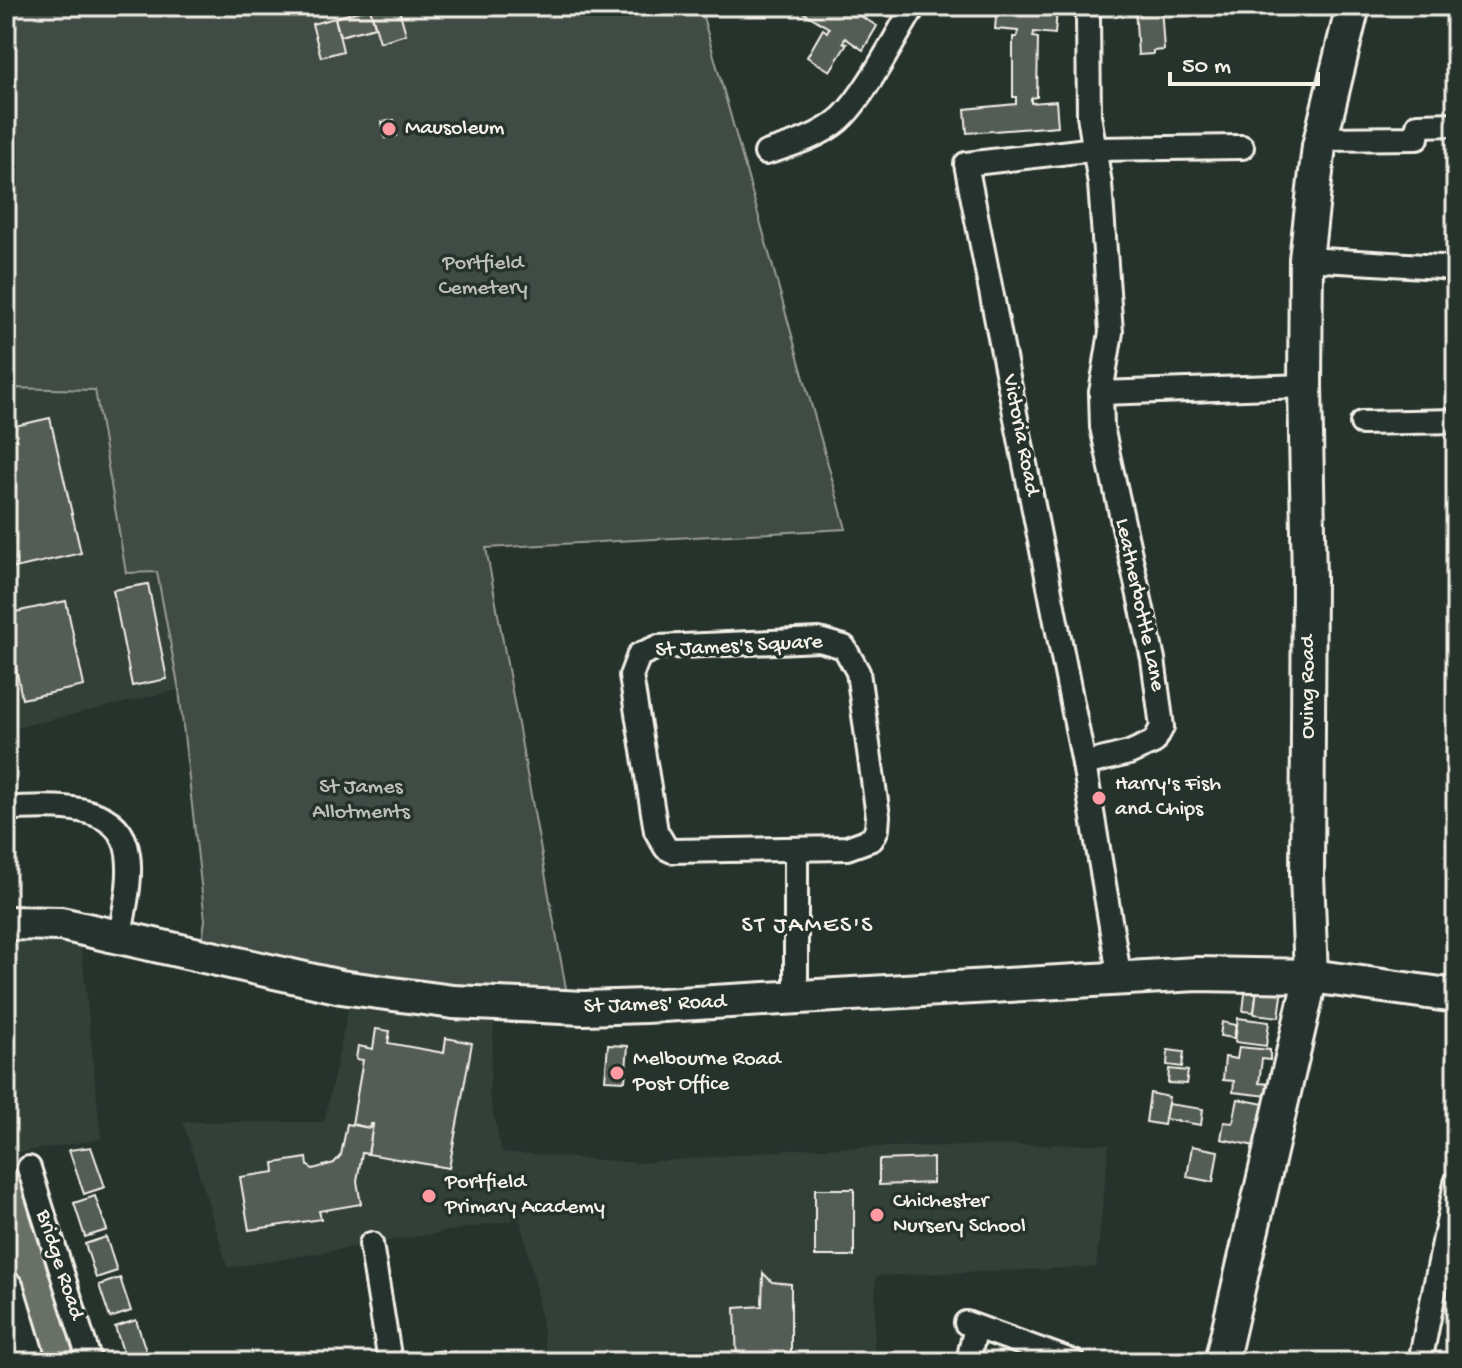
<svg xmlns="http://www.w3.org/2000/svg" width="1462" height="1368" viewBox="0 0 1462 1368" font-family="'Gochi Hand',sans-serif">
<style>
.built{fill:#333f39}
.green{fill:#414b45;stroke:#9a9e96;stroke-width:2}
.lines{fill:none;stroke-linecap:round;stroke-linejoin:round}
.river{stroke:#676f68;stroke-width:36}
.building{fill:#525c55;stroke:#f4f1e8;stroke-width:2}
.street-casing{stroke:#f4f1e8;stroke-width:28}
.secondary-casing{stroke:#f4f1e8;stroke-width:38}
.primary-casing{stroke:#f4f1e8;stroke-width:40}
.street{stroke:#26332d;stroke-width:22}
.secondary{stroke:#26332d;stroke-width:32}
.primary{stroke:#26332d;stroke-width:34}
.poi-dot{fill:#ff9aa2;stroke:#26332d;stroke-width:3}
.labels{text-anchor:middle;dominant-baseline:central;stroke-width:7;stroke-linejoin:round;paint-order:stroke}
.poi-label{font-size:22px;fill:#f4f1e8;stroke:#26332d;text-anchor:start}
.park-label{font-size:22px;fill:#bebfb7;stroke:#26332d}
.street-label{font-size:22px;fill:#f4f1e8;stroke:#26332d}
.neighbourhood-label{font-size:24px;letter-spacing:2px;fill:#f4f1e8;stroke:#26332d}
</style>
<rect width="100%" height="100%" fill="#26332d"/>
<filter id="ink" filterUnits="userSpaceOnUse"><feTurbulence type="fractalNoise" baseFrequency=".0125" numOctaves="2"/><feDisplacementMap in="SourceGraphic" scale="16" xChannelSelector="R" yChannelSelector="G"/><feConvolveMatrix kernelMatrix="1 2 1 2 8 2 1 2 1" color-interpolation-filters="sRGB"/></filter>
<g filter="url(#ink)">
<!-- built -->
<g class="built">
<path d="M6,388L94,390L126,573L157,571L179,690L6,730Z"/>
<path d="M6,941L81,943L101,1139L6,1155Z"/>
<path d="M350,1001L494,1023L489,1094L502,1152L639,1163L812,1148L1109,1144L1096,1267L876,1276L874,1362H548L534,1278L520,1219L228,1268L183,1122H324Z"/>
</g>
<!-- green -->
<path class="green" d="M6,6H700L846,529L486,548L567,994L451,991L345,974L202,941L205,920L179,690L157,572L126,573L95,390L6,388Z"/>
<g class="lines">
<!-- river -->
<path class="river" d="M6,1187L61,1362"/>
</g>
<!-- building -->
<g class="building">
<path d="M378,6H398L406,34L380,42L370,8Z"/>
<path d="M793,6H844L877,26L863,50L845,38L843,42L847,44L830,71L807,57L823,29L827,32L829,28Z"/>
<path d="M997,6L1057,9L1055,34L1034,32L1033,37L1038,38L1037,97L1031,98V103L1056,101L1058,126L967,133L965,109L1016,104V97H1013V37H1017L1018,31L995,29Z"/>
<path d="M1135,6H1161L1164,50L1153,51V54L1138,55Z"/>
<path d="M370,8L375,27L340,36L335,18Z"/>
<path d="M335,18L343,51L321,57L312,24Z"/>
<path d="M394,120L397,136L385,138L382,122Z"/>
<path d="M50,418L81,553L6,570V428Z"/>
<path d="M148,584L167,679L132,686L113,590Z"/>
<path d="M66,601L84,686L22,699L6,614Z"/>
<path d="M1246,986L1257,988L1254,1012L1243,1011Z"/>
<path d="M1257,988L1283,989L1279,1017L1254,1014Z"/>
<path d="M1238,1018L1269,1022L1266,1046L1235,1042Z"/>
<path d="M1222,1022L1236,1025L1234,1038L1220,1036Z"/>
<path d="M376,1029L390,1031L388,1043L444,1053L446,1038L472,1043L449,1168L368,1154L373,1124H371L370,1128L352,1124L363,1060L356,1059L358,1046L373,1049Z"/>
<path d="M608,1045L628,1046L625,1081L605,1080Z"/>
<path d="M1239,1047L1270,1050V1060L1262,1059L1259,1083L1270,1084L1268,1096L1233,1092L1234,1081L1223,1080L1225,1057L1237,1059Z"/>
<path d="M1168,1050L1184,1052L1182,1067L1167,1065Z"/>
<path d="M1169,1069L1188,1071L1186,1084L1168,1083Z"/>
<path d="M1150,1093L1169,1097L1164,1125L1146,1122Z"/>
<path d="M1238,1099L1264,1104L1255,1146L1221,1139L1224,1122L1233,1123Z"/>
<path d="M1168,1104L1203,1109L1201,1125L1165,1119Z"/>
<path d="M347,1124L370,1128L371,1124H373L368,1154L362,1153L357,1181L361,1204L319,1211L321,1219L249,1230L240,1177L275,1172L274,1163L307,1158L308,1166L313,1169L334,1163L341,1155Z"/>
<path d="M1192,1146L1218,1151L1213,1182L1187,1177Z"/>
<path d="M91,1147L105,1187L84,1194L69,1150Z"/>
<path d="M933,1158V1183L879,1185V1160Z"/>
<rect x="815" y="1189" width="39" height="67"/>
<path d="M95,1196L107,1230L85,1237L74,1203Z"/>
<path d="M106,1237L117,1271L96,1278L85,1244Z"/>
<path d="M763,1273L772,1282L791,1284V1362H737L735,1308L762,1306Z"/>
<path d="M120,1278L131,1311L110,1318L99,1285Z"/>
<path d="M136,1320L147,1354L126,1361L115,1327Z"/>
<path d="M443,1350L445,1355L454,1352L455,1362H421L420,1354Z"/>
</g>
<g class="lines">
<defs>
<g id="street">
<path d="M1084,6L1088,16L1089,115L1100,184L1111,332L1101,393L1102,427L1153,659L1162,727L1154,742L1129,753L1084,764"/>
<path d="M1320,139L1417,138L1418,125L1456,124"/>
<path d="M766,153C791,145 819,137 839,120C864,98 896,36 914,6"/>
<path d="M1306,259L1441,267L1456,270"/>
<path d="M1101,393L1305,386"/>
<path d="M1362,423L1456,421"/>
<path d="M819,640L844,647L858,672L878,816L877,829L872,839L847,848L672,851L666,848L656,831L631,676L639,655L658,647Z"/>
<path d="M6,808C48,808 120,798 128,854C132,881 124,910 120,936"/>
<path d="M1120,980L1084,764L966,164L1095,149L1242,147"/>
<path d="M796,999V850"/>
<path d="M29,1168L90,1362"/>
<path d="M371,1244L390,1362"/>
<path d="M966,1323L1074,1362"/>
<path d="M970,1352L976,1327"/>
<path d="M1420,1362L1456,1183"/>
</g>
<g id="secondary">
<path d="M6,923L61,924L341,987L453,1002L584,1008L645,1006L1197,974L1311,976L1456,996"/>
<path d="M1221,1362L1311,976L1307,875L1309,579L1305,386L1306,259L1319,146L1353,6"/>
</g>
<path id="primary" d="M6,1289L28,1362"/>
</defs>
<!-- street casing -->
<use href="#street" class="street-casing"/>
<!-- secondary casing -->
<use href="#secondary" class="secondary-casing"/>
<!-- primary casing -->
<use href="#primary" class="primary-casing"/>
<!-- street -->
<use href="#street" class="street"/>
<!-- secondary -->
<use href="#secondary" class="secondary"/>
<!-- primary -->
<use href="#primary" class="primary"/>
</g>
</g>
<!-- markers -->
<g class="poi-dot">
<circle cx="389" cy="129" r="8"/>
<circle cx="1099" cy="798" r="8"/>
<circle cx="617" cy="1073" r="8"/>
<circle cx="429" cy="1196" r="8"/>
<circle cx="877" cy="1215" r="8"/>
</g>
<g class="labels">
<!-- poi labels -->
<g class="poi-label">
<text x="405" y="129">Mausoleum</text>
<text x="1115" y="785">Harry's Fish<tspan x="1115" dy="25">and Chips</tspan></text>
<text x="633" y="1060">Melbourne Road<tspan x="633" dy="25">Post Office</tspan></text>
<text x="445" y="1183">Portfield<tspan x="445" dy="25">Primary Academy</tspan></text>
<text x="893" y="1202">Chichester<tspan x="893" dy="25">Nursery School</tspan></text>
</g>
<!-- park labels -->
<g class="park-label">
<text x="483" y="264">Portfield<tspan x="483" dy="25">Cemetery</tspan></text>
<text x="361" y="788">St James<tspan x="361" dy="25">Allotments</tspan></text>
</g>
<!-- street labels -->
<g class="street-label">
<text transform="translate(1020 435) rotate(79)">Victoria Road</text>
<text transform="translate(1139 605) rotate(78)">Leatherbottle Lane</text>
<text transform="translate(739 647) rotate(-3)">St James's Square</text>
<text transform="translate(1309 687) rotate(-90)">Oving Road</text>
<text transform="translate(655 1005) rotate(-2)">St James' Road</text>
<text transform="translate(59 1265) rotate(72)">Bridge Road</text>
</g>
<!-- neighbourhood labels -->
<g class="neighbourhood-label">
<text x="808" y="926">ST JAMES'S</text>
</g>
</g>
<!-- margin -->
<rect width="1462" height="1368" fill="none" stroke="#26332d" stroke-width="32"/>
<rect x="16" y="16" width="1430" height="1336" fill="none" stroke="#f4f1e8" stroke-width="3" filter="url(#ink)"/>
<!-- scale -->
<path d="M1170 72v12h148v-12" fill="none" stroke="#f4f1e8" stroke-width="4"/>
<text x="1182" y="72" font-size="24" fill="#f4f1e8" stroke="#26332d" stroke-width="6" paint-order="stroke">50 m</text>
</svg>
